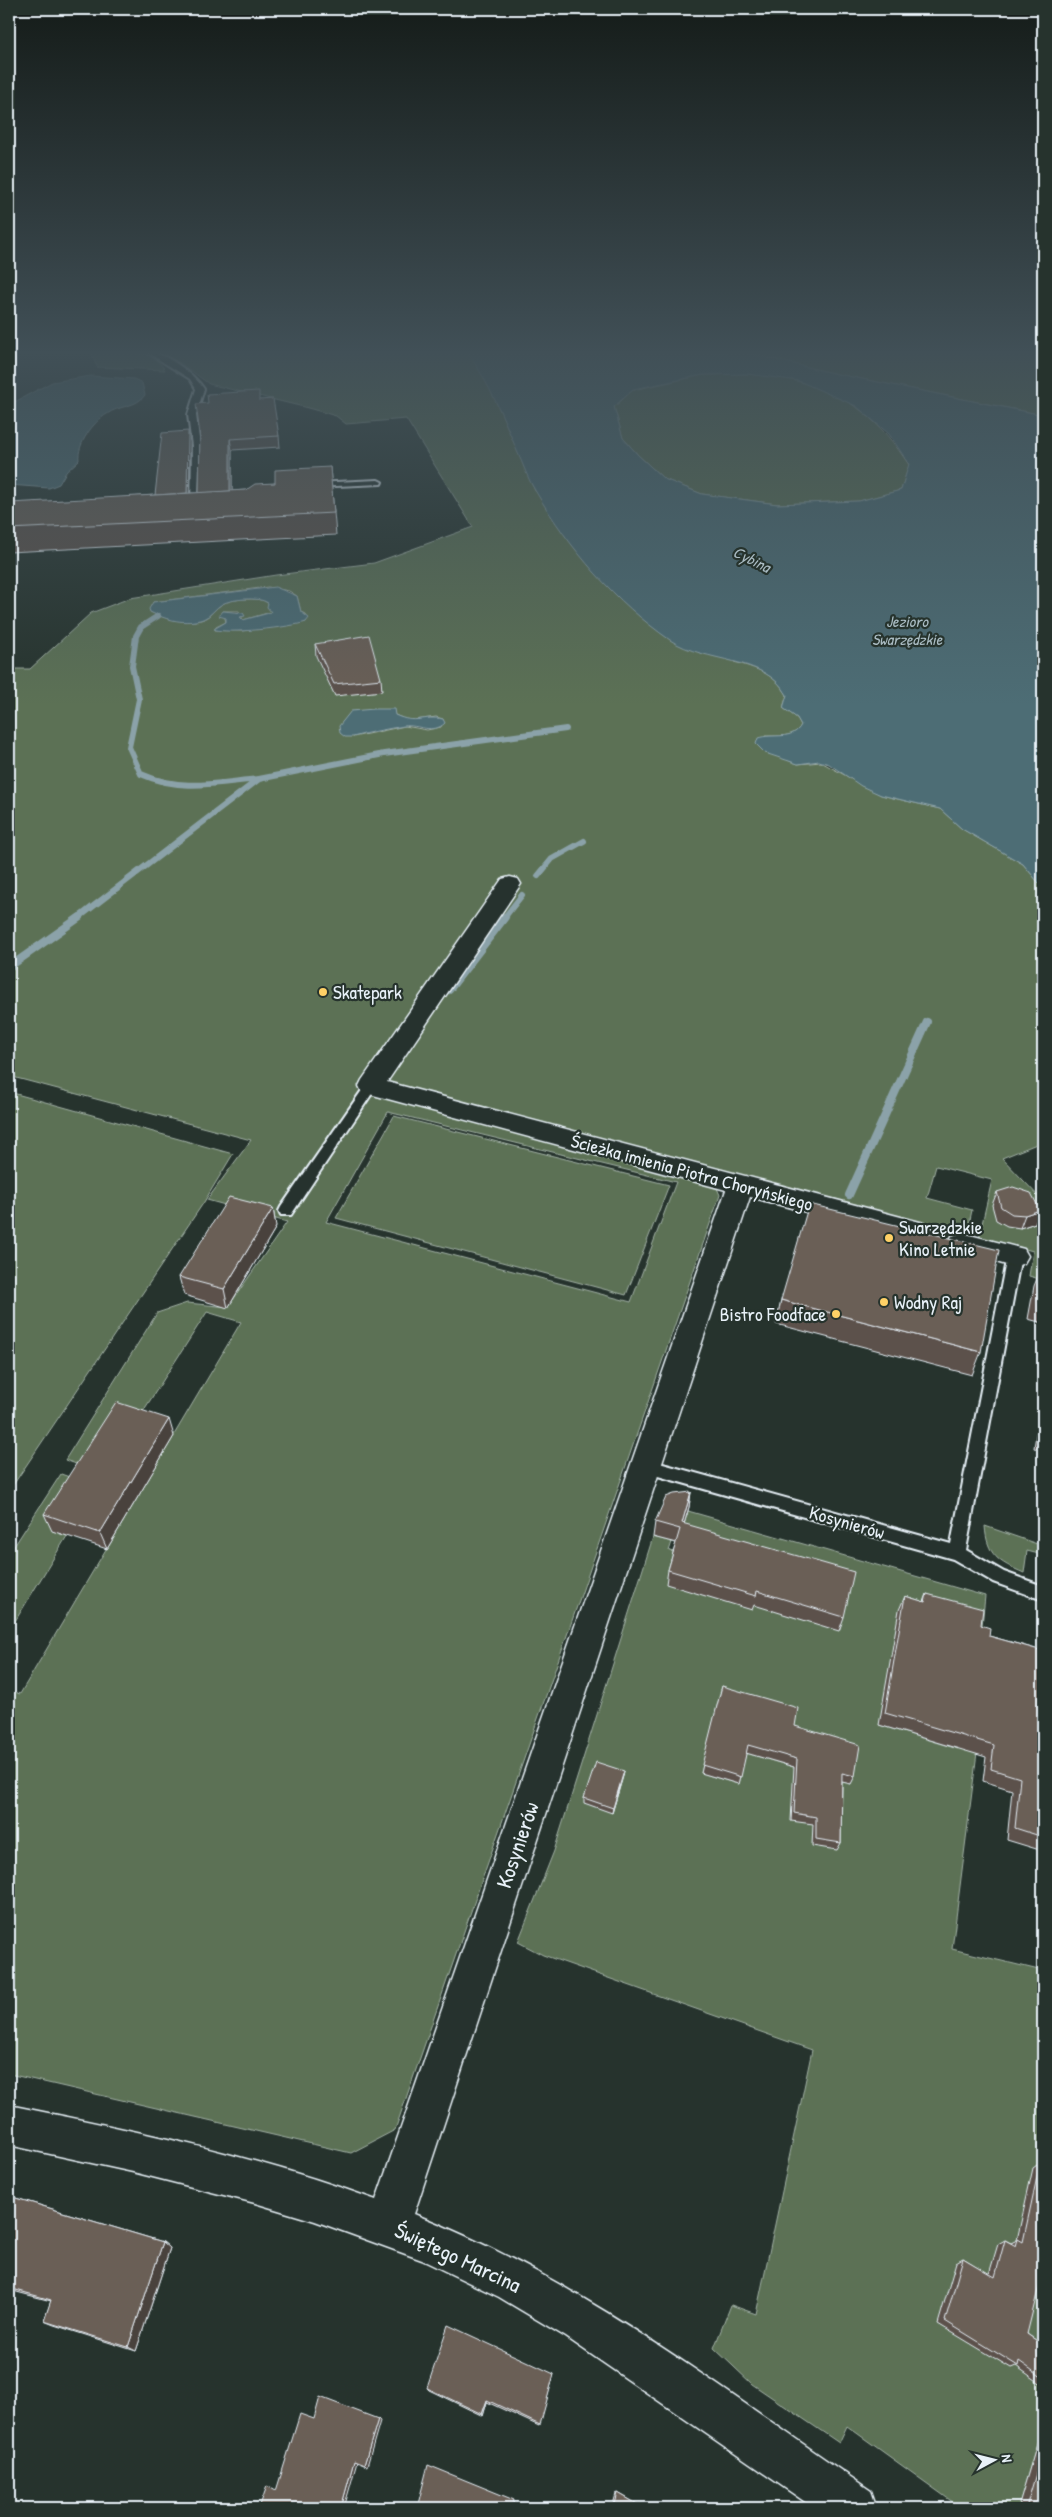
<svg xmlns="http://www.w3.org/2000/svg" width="1052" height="2517" viewBox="0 0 1052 2517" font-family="'Patrick Hand',sans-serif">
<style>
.green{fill:#5c7155;stroke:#a2b1a6;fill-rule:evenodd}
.water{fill:#4d6d74;stroke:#8ba2a9;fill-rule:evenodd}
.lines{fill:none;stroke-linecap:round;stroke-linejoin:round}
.stream-far1{stroke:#8ba2a9;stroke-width:6}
.stream{stroke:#8ba2a9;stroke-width:8}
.lane-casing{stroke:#e8f1f8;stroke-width:4}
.street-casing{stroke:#e8f1f8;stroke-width:3}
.lane{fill:#26332d;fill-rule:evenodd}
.street{fill:#26332d;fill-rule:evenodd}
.wall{fill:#5b514b;stroke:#e8f1f8}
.shaded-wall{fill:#4a423d;stroke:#e8f1f8}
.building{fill:#6a5e57;stroke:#e8f1f8}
.poi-dot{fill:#ffd166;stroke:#26332d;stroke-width:2}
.labels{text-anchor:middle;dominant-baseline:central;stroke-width:4.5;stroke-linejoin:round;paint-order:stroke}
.far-water-label{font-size:16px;font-style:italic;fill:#aabcc3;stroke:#26332d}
.poi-label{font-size:19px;fill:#e8f1f8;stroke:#26332d;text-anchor:start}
.street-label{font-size:19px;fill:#e8f1f8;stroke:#26332d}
.near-street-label{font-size:22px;fill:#e8f1f8;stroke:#26332d}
</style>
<rect width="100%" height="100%" fill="#26332d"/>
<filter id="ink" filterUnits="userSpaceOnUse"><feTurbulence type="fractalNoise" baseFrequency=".02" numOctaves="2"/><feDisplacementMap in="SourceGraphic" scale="10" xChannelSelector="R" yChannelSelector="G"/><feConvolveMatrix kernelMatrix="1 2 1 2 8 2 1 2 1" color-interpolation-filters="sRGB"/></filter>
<g filter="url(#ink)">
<!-- green -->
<g class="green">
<path d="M91,352C116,352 151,346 165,370L97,367Z"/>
<path d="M160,352H468L487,380L535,491L734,662C756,668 775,674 787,695L783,708L797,718L801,725C795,738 778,736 765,736L787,760L798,764L821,762L881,795L940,809L962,829L1023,864L1043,888V1147L1039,1143L1002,1158L1043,1201V1280L1029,1276L1033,1251L979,1237L992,1180L936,1166L927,1198L972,1210L967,1234L387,1083L716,1186L720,1195L395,2130L351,2153L9,2074V1690L20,1694L241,1322L207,1312L140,1416L82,1466L65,1460L157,1313L187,1303L228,1307L287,1222L207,1200L251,1140L9,1076V669H30L91,613L130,598L276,575L374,563L473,527L406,419L346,424L336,416L308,408L209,384L182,364ZM268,587L289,591L297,596L301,612L307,615L306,622L242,631L215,630L216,627L226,622L223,611H239L243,620L271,612L268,603C259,596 231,599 222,604C215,608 211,616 204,619C188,625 165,619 150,612L153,602ZM395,715L409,721L436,717L443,719L441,727L427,730L405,726L353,737ZM388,1112L676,1182L631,1302L326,1222Z"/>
<path d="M743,352H1043V415L832,373Z"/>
<path d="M747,374C764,376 783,377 800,382C852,396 880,421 909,465L901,490L859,501L777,504L702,494L664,479L638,455L623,438L614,407L633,390L703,375Z"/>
<path d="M9,1092L233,1154L204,1202L9,1491Z"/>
<path d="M394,1116L669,1185L626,1295L336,1218Z"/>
<path d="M61,1474L83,1482L53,1531L67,1536L9,1631V1554Z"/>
<path d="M688,1511L985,1596L982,1626L879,1725L958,1749L989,1658L952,1949L1043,1971V2372L1040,2383L1043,2385V2423L1019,2504L1025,2508H961L847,2426L839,2443L752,2384L714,2348L731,2305L756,2314L812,2050L543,1955L518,1942L554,1851L653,1537L672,1542L669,1551L675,1552ZM720,1695L851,1784L746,1753L738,1784L701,1773Z"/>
<path d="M985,1526L1043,1546V1555L1027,1551L1024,1573C998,1562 987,1555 985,1526Z"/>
</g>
<!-- water -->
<g class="water">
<path d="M468,352H743L832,373L1043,415V888L1023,864L962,829L940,809L881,795L861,786L829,764L819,761L798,764L765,753L756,744L758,738C773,733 793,741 801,725L797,718L783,708L787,695C765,655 706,664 670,640C615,602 570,549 536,492C528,480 523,464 517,451C503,416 489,384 468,352ZM747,374L799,381L856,406L889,434L909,464L901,490L859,501L777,504L702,494L664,479L638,455L623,438L614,407L633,389L703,375Z"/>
<path d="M91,376L134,379L142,383L145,395C136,408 119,405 107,414C93,422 77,444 79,460L66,472L59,484L49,488L9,485V405L52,382Z"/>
<path d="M275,587L297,596L301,612L309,618L306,622C293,627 224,635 214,629L226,622V618L219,616L223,611L243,613L245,616L240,617L243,620L269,613L271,612L267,607L268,603C259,596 231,599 222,604C215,608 211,616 203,619C185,625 167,620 150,612L149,609L153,602Z"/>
<path d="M374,709H394L395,715C417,725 423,715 443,719L445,723C433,735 418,724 404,726C387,729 369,732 353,737H345L340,733L339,726L351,711Z"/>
</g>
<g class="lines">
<!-- stream-far1 -->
<g class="stream-far1">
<path d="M158,616L141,627L136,636L132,666L139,699L129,747L141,774C181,792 216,783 258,779"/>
<path d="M538,876L552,859L584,841"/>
<path d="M78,918L259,779L384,754L566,729"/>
<path d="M504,918L522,895"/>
</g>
<!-- stream -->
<g class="stream">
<path d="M9,967L80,917"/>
<path d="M449,990L505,917"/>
<path d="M849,1195L927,1022"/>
</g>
<defs>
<g id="lane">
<path d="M147,352C165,352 194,374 204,389L196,415L200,446L198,514L191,512L192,446L188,415L196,389L190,379Z"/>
<path d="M378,480L382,482L381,484L314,487L310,485L314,483Z"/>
<path d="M371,1082L375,1083L377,1086L291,1215H281L279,1211L281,1207L367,1083Z"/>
<path d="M1014,1251L1019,1252L1021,1256L966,1550L1004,1572L1043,1586V1600L993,1582L953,1559L640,1471L637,1466L640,1461L645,1459L951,1544L1007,1256L1009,1252Z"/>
</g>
<g id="street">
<path d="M510,877L518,879L521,884L387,1082L920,1222L930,1225L934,1232L930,1239L920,1242L750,1197L414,2214C581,2280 724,2391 871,2491L877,2508H814L566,2337L499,2297L422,2260L315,2221L255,2203L133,2172L9,2145V2105C133,2130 257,2156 376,2200L726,1190L362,1092L359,1086L362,1080L502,879Z"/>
<path d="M962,1233L1024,1249L1028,1256L1024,1263L1014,1267L952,1250L948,1243L952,1236Z"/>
</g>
</defs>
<!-- lane casing -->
<use href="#lane" class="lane-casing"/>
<!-- street casing -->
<use href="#street" class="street-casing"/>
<!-- lane -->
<use href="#lane" class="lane"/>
<!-- street -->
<use href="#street" class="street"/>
</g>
<!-- wall -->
<g class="wall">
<path d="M260,400L279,436L280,447L232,450V491L246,490L275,483L330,467L336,535L9,552V506L155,495L188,431L190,442L189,493H199L200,435Z"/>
<path d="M315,644L381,679L382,691L335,696L316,656Z"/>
<path d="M997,1192L1035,1223L1020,1228L1007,1226L996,1220L992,1205Z"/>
<path d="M273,1208L276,1227L228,1308L184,1295L179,1277Z"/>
<path d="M1043,1264V1323L1028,1319L1034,1286Z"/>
<path d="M781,1300L981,1352L972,1375L776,1324Z"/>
<path d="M1043,1389V1450L1034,1448Z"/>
<path d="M174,1436L107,1549L52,1531L44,1514Z"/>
<path d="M1043,1478V1523L1037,1520Z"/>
<path d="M691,1492L689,1507L684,1524L844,1617L839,1631L754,1605L752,1610L666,1584L668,1570L676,1543L653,1537L655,1522Z"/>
<path d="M927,1594L981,1625L989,1636L1043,1651V1851L1007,1840L1012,1790L983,1781L986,1757L879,1725L899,1610L905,1596L924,1602Z"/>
<path d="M722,1686L795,1726L855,1776L851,1784L842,1782L841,1843L837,1850L812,1846L813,1824L791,1821L794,1767L746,1753L738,1784L701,1773Z"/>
<path d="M623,1776L612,1813L584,1803V1798Z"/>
<path d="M1040,2163L1027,2334L1043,2345V2385L1016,2366L1011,2368L938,2324L956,2262L963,2258L989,2274L998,2244L1005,2240L1011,2243L1017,2240L1033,2168Z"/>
<path d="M9,2196L163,2242L170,2248L136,2351L54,2325L44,2321L51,2301L9,2290Z"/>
<path d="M554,2374L539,2426L487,2402L483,2416L429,2390L427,2388Z"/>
<path d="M1043,2423V2508H1025L1019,2504Z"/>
<path d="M618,2493L644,2508H612L616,2494Z"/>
</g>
<!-- shaded-wall -->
<g class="shaded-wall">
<path d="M188,431L190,442L189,508L187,497Z"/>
<path d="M230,439L232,450V505L230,494Z"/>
<path d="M273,1208L276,1227L228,1308L224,1289Z"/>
<path d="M1040,1210L1035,1223L1020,1228L1025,1215Z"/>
<path d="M169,1419L174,1436L107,1549L100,1533Z"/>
<path d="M691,1492L689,1507L680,1538L682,1523Z"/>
<path d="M624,1771L623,1776L612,1813L613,1808Z"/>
<path d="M163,2242L170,2248L136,2351L128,2347Z"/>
<path d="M487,2400V2402L483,2416L482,2414Z"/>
<path d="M378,2419L380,2421L367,2466L364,2465Z"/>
<path d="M354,2461L357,2462L344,2508H341Z"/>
</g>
<!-- building -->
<g class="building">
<path d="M259,391V400L273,399L279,436L230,439V491L199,493L200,435L196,404L208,403L207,394Z"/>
<path d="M188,431L187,493L155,495L162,433Z"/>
<path d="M330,467L334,513L9,529V506L10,503L246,490L255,484L275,483V470Z"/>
<path d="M369,635L381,679L334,684L315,644Z"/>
<path d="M1013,1187L1031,1193L1040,1210L1025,1215L1012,1214L1001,1207L997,1192Z"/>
<path d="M229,1197L273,1208L224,1289L179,1277Z"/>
<path d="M809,1204L999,1250L981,1352L781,1300Z"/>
<path d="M1043,1264V1298L1038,1297Z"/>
<path d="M116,1402L169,1419L100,1533L44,1514Z"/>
<path d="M691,1492L682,1523L854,1572L844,1617L757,1591L756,1596L668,1570L680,1529L655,1522L666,1497L674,1494Z"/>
<path d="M927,1594L983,1609L981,1625L990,1628L989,1636L1043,1651V1837L1015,1828L1020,1778L991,1769L994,1745L885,1713L905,1596L925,1602Z"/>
<path d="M722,1686L798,1708L795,1726L860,1745L855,1776L842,1773L841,1843L816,1839V1817L794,1813L797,1759L748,1745L741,1777L702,1765Z"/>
<path d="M596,1762L624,1771L613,1808L584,1798Z"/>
<path d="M1040,2163L1043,2164V2270L1027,2334L1043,2345V2378L1019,2361L1018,2366L945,2321L963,2258L995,2277L1005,2240L1016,2246L1018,2239L1023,2242Z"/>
<path d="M9,2196L163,2242L128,2347L44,2321L51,2300L9,2288Z"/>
<path d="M448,2325L554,2374L540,2425L487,2400L482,2414L427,2388Z"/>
<path d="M320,2397L378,2419L364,2465L354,2461L341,2508H259L267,2486L276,2491L300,2414L314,2419Z"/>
<path d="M1043,2450V2508H1034L1027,2504Z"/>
<path d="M428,2465L514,2500L512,2508H417Z"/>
<path d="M618,2493L644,2508H614Z"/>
</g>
</g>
<!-- sky -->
<linearGradient id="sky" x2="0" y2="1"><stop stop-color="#151c19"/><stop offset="0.5" stop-color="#415057"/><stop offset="1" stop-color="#415057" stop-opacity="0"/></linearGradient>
<rect width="1052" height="705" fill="url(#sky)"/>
<!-- markers -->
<g class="poi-dot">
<circle cx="323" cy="992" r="5"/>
<circle cx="889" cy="1238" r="5"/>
<circle cx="884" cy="1302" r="5"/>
<circle cx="836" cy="1314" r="5"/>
</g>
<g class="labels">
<!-- far-water labels -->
<g class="far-water-label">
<text transform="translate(752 559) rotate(26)">Cybina</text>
<text x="907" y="621">Jezioro<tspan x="907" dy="18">Swarzędzkie</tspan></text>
</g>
<!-- poi labels -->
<g class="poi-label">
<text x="333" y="992">Skatepark</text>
<text x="899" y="1227">Swarzędzkie<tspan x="899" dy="22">Kino Letnie</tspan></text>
<text x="894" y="1302">Wodny Raj</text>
<text x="826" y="1314" text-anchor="end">Bistro Foodface</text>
</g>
<!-- street labels -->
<g class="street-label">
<text transform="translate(692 1172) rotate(15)">Ścieżka imienia Piotra Choryńskiego</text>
<text transform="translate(847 1522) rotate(16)">Kosynierów</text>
</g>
<!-- near-street labels -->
<g class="near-street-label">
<text transform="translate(517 1845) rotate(-71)">Kosynierów</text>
<text transform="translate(458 2257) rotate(25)">Świętego Marcina</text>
</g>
</g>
<!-- margin -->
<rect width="1052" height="2517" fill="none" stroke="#26332d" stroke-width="30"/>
<rect x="15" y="15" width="1022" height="2487" fill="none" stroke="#e8f1f8" stroke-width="2" filter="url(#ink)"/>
<!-- north arrow -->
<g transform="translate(994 2460) rotate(83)" stroke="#26332d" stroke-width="4" paint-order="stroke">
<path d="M0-4L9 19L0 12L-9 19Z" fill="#e8f1f8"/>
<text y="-8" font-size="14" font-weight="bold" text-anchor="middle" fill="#e8f1f8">N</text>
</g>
</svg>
